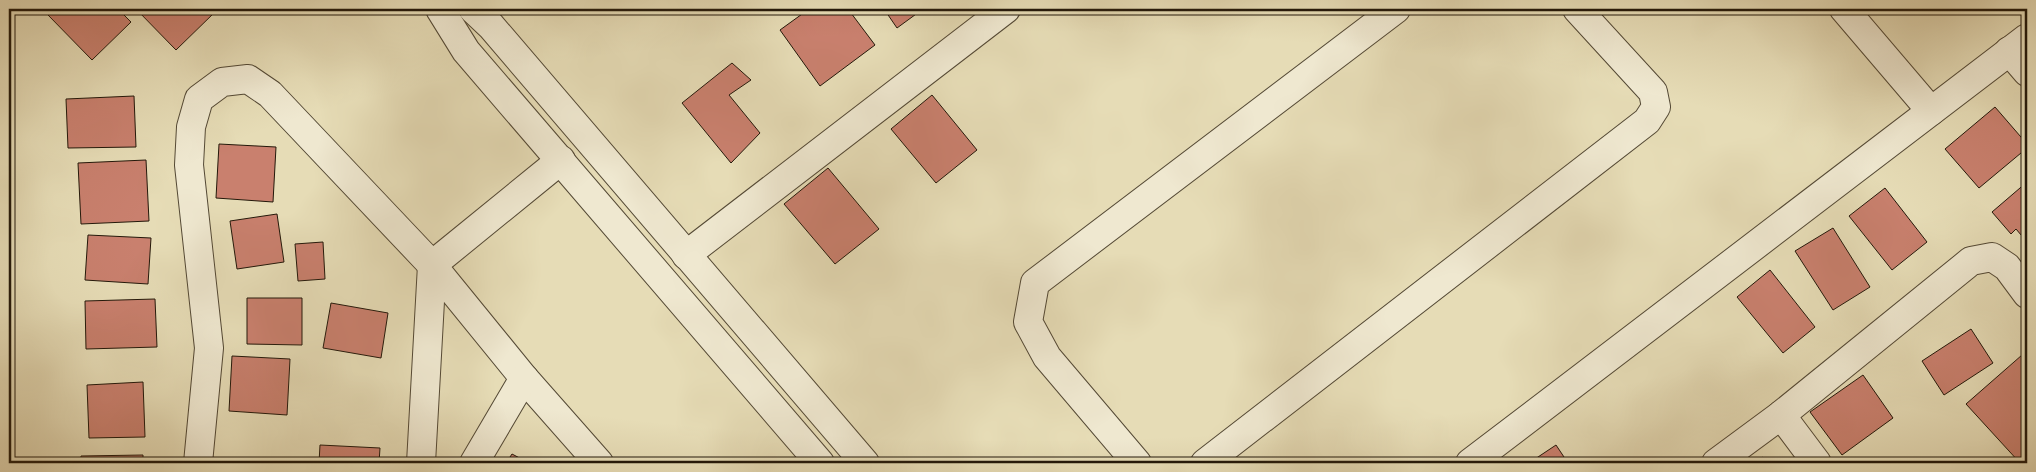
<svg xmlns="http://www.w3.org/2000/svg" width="2036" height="472" viewBox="0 0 2036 472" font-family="'Sorts Mill Goudy',serif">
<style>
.building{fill:#c9806e;stroke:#23180a}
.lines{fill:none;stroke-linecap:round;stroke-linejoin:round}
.minor-casing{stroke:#544935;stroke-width:30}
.minor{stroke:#efe8d0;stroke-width:28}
</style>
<rect width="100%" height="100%" fill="#e6dcb6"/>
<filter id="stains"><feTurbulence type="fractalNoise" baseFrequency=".004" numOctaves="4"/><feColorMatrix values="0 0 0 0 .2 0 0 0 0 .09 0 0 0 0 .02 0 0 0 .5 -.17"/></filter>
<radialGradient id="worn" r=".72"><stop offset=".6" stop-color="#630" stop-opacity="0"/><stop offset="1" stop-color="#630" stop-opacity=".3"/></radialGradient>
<!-- building -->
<g class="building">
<path d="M55,9H118L131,22L92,60L48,15Z"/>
<path d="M136,9H212L215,12L176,50Z"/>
<path d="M809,9H848L875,45L820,86L780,30Z"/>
<path d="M884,9H923L897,28Z"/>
<path d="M732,63L751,80L729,95L760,133L731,163L682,103Z"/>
<path d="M932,95L977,150L936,183L891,129Z"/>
<path d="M134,96L136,147L68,148L66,99Z"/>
<path d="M1995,107L2027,144V148L1979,188L1945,149Z"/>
<path d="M219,144L276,147L273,202L216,198Z"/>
<path d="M146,160L149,221L81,224L78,163Z"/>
<path d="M828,168L879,229L835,264L784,204Z"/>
<path d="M2027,182V242L2016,229L2011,234L1992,212Z"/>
<path d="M1885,188L1927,242L1892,270L1849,216Z"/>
<path d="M277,214L284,262L237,269L230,221Z"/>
<path d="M1833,228L1870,287L1833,310L1795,251Z"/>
<path d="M88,235L151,238L148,284L85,280Z"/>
<path d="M323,242L325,279L298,281L295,244Z"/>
<path d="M1770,270L1815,327L1783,353L1737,297Z"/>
<path d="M247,298H302V345L247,344Z"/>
<path d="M155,299L157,347L86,349L85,301Z"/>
<path d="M331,303L388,313L381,358L323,348Z"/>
<path d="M1971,329L1993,363L1944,395L1922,361Z"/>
<path d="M2022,355L2027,361V457L2020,463L1966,404Z"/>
<path d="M232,356L290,359L287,415L229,411Z"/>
<path d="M1863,375L1893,418L1842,455L1810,412Z"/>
<path d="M143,382L145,437L89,438L87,385Z"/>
<path d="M320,445L380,448L379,463H319Z"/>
<path d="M1556,445L1568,463H1529Z"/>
<path d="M512,454L529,463H506Z"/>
<path d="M143,455V463H81V456Z"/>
<path d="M1763,457L1768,463H1755Z"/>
</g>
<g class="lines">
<defs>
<g id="minor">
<path d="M440,9L466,51L820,463"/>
<path d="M473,9L491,26L865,463"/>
<path d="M1844,9L1931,111"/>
<path d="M2009,51L2027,72"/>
<path d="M686,255L1006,9"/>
<path d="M1781,415L1817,463"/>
<path d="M198,463L209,348L189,165L191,127L199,99L222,82L248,79L270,94L432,265L524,378L599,463"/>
<path d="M421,463L432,265L561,160"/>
<path d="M474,463L524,378"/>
<path d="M1137,463L1047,357L1028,322L1035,283L1396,9"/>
<path d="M1205,463L1647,121L1656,107L1653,92L1577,9"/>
<path d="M1470,463L2027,38"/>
<path d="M1716,463L1781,415L1971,261L1992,257L2007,267L2027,294"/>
</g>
</defs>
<!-- minor casing -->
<use href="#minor" class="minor-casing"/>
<!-- minor -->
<use href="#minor" class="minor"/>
</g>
<!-- margin -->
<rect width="2036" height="472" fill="none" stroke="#e6dcb6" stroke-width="30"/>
<rect x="10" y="10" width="2016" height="452" fill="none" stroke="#23180a" stroke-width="2.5"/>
<rect x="15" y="15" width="2006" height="442" fill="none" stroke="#23180a"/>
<rect width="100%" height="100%" filter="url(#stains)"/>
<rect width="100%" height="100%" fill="url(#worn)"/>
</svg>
